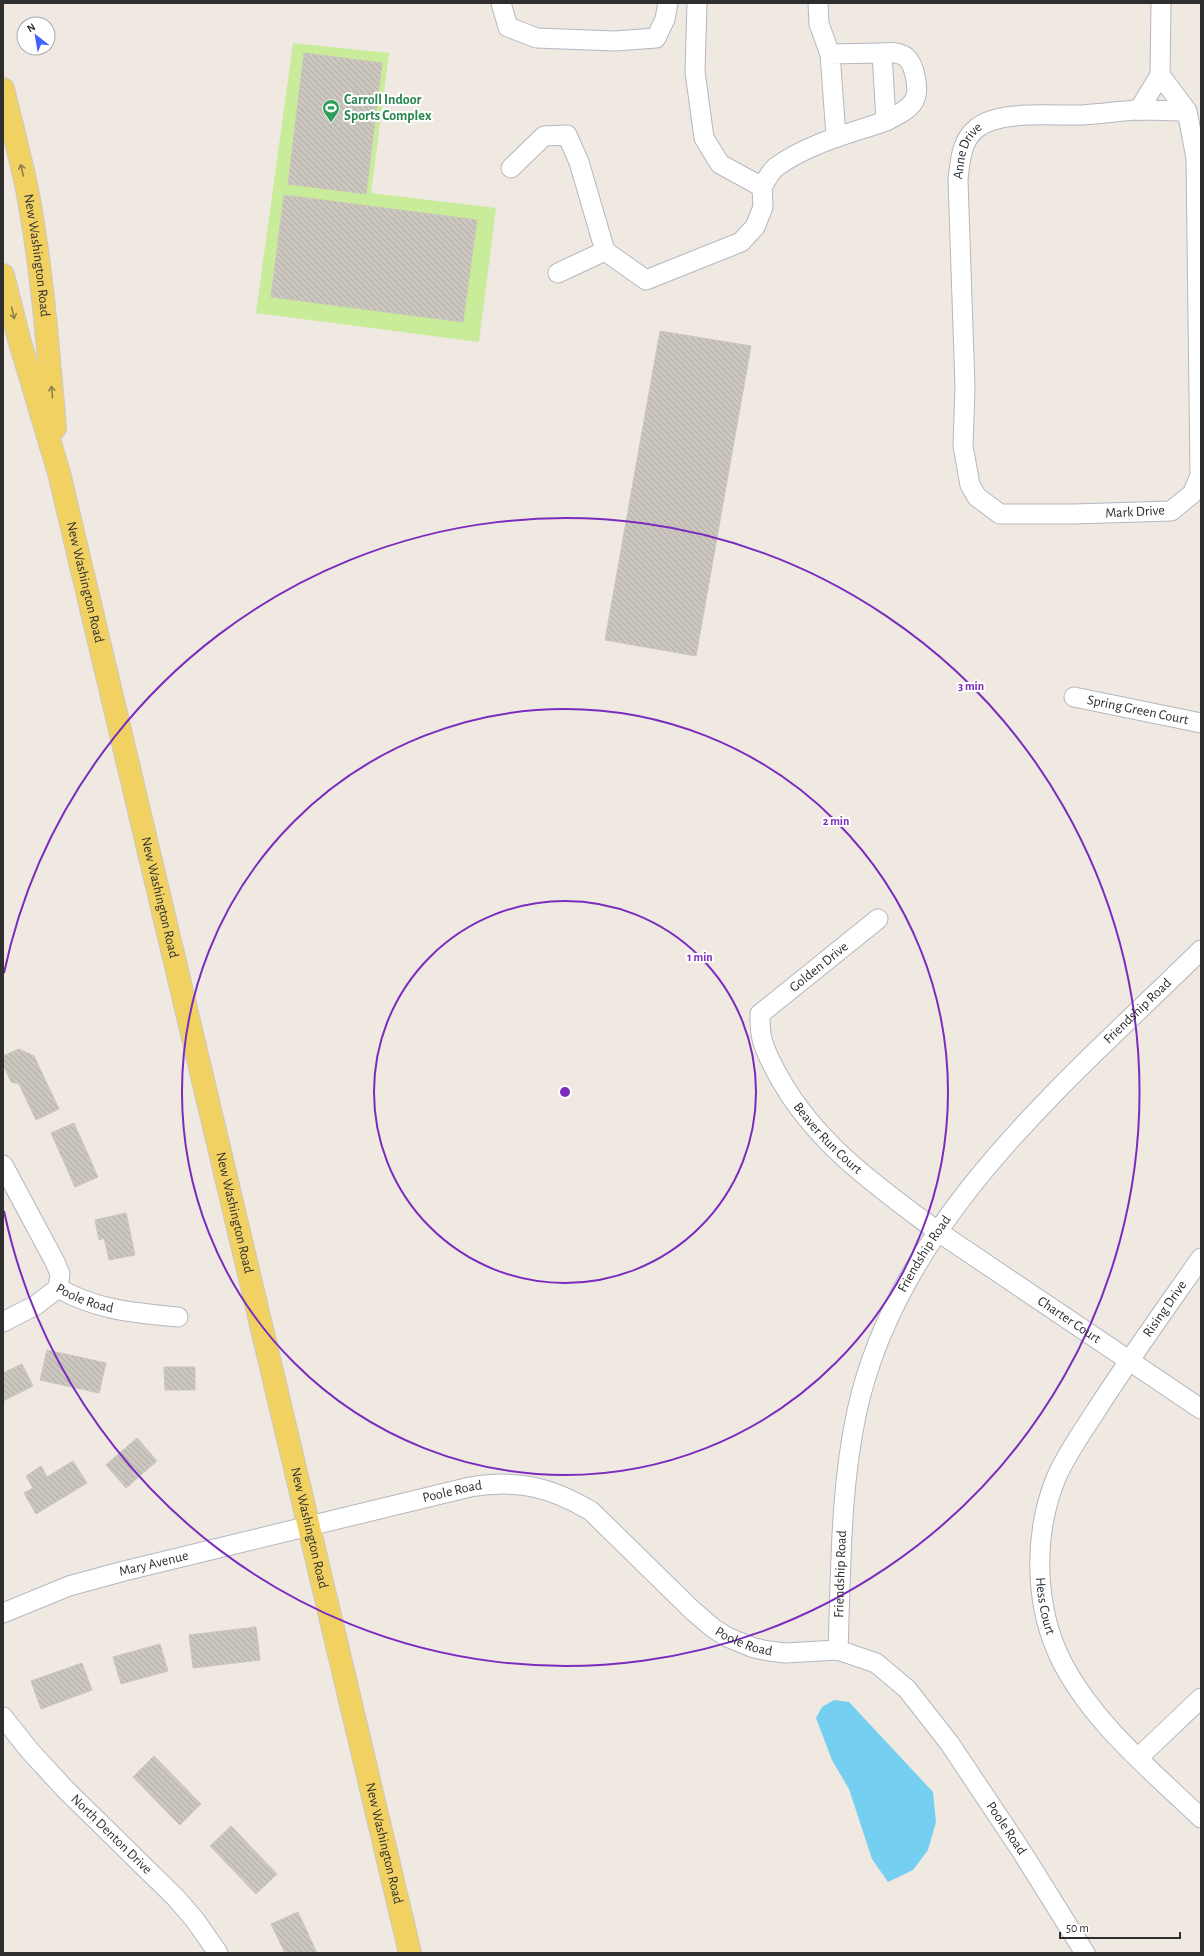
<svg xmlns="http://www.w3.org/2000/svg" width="1204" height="1956" viewBox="0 0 1204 1956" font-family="'Alegreya Sans',sans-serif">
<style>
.pitch{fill:#c9ec9a}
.water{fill:#75cff0}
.building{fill:url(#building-back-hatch);stroke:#cbc5ba}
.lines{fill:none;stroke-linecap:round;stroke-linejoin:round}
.minor-casing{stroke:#b4b7c1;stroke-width:21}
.major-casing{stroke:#c9c9c9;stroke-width:24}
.minor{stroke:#fff;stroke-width:19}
.major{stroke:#f2d163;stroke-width:22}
.oneway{stroke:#908048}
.ring{fill:none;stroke:#7b2cbf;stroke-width:2}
.labels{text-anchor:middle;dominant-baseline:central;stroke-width:4;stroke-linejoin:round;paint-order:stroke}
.leisure-label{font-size:14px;font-weight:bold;fill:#27864d;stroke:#fff;text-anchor:start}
.street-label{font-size:14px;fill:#2e2e2e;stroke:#fff}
.centre{fill:#7b2cbf;stroke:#fff;stroke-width:2}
.ring-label{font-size:12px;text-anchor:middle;font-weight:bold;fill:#7b2cbf;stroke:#fff;stroke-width:4;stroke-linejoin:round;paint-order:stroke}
</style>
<defs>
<pattern id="building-back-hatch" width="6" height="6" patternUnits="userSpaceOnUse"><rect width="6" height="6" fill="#cbc7bf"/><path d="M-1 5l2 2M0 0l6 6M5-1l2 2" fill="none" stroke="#afaba4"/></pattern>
</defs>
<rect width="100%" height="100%" fill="#efe9e1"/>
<!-- pitch -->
<path class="pitch" d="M293,43L389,53L371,193L496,208L479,342L256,313Z"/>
<!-- water -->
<path class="water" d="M834,1700L849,1702L933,1792L936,1822L928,1850L913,1870L888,1882L872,1859L849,1789L832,1760L816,1718L822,1707Z"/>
<!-- building -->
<g class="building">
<path d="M304,53L382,63L366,194L288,184Z"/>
<path d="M284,195L477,220L463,322L271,297Z"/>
<path d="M660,331L751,346L696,656L605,640Z"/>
<path d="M19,1049L34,1056L59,1109L36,1120L19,1084L11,1082L3,1064V1056Z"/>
<path d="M74,1123L98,1177L75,1187L51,1133Z"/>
<path d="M126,1213L135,1255L109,1260L104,1238L99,1240L95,1220Z"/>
<path d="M47,1350L106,1363L99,1393L40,1380Z"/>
<path d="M22,1364L33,1386L3,1401V1373Z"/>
<path d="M164,1367H195V1390H165Z"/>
<path d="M137,1438L157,1461L126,1488L106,1465Z"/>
<path d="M73,1461L87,1483L36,1514L24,1493L33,1488L26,1476L41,1466L47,1477Z"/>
<path d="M256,1627L260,1660L193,1668L189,1635Z"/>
<path d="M160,1644L168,1671L121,1684L113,1657Z"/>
<path d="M82,1663L92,1690L41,1709L31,1681Z"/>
<path d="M154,1756L201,1804L180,1825L133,1777Z"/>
<path d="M231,1826L277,1874L256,1894L210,1846Z"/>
<path d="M298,1912L317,1953H285L271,1924Z"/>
</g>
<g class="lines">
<defs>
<g id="minor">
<path d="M501,3L508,27L537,38L615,41L656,38L665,19L668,3"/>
<path d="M818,3L819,24L830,54"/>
<path d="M882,53C891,52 898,52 906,57C915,65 920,91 914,101C908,111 895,116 886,121"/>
<path id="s1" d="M1160,75L1187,111L1196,158L1200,476L1192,494L1171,511L1074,514H1000L977,497L970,485L963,446L965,387L958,180C960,162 961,140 977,128C1000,110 1052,116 1081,115C1100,114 1119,111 1138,110C1154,110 1171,111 1187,111"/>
<path d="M1139,110L1160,75L1161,3"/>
<path d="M511,168L544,136L567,135L579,162L605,251"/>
<path d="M762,187C766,180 771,171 776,167C809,143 849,134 886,121L882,53L830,54L836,136"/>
<path d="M558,273L605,251L646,280L741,242L755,227L763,207L762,187L720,164L704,138L695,72L697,3"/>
<path id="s2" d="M1074,697L1201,723"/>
<path id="s3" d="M878,919L760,1014C760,1022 760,1031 762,1039C765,1052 773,1066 779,1077C816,1144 878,1187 937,1231L1201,1409"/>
<path d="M3,1165L55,1262L60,1274L58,1288"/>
<path id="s4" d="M1201,1258C1166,1308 1130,1358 1097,1409C1083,1431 1067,1453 1056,1478C1033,1535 1034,1607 1062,1662C1094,1724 1152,1771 1201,1818"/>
<path id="s5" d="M58,1288C96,1310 135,1313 178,1317"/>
<path d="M3,1322L36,1305L58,1288"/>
<path id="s6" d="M3,1613L69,1586L124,1571L470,1487C518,1479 550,1487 591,1511L692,1610L713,1628L727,1637L754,1648L769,1651L785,1653L838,1650L876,1663L907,1689L950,1744L1022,1852L1085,1953"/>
<path id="s7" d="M838,1650C841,1570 840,1489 857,1411C899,1219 1067,1082 1201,950"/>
<path id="s8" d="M3,1717L30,1751L65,1789L176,1898L195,1920L218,1953"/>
<path d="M1138,1758L1201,1698"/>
</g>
<g id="major">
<path id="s9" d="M3,89C11,122 20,156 27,189C42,268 48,348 55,428"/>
<path id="s10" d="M3,275L19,339L59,473L410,1953"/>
</g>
</defs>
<!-- minor casing -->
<use href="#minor" class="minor-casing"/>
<!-- major casing -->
<use href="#major" class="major-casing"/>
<!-- minor -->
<use href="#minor" class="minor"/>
<!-- major -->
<use href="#major" class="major"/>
</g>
<!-- one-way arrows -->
<defs><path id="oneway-shaft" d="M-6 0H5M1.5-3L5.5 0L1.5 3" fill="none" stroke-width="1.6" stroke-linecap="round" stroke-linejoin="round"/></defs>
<g class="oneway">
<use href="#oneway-shaft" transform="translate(22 170) rotate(-103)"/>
<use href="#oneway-shaft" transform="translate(13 313) rotate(76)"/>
<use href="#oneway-shaft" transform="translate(52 392) rotate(-95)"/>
</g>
<!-- distance rings -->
<g class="ring">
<circle cx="565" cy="1092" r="191"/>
<circle cx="565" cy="1092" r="383"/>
<path d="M4 973A574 574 0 1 1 4 1211"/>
</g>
<!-- icons -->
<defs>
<symbol id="stadium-pin" viewBox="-11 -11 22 30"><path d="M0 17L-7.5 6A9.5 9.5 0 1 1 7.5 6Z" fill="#2e9e5b" stroke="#fff"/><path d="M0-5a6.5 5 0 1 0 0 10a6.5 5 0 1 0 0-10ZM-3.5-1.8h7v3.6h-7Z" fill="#fff"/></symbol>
</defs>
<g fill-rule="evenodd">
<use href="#stadium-pin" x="321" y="98" width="20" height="27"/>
</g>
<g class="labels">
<!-- leisure labels -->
<g class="leisure-label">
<text x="344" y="100">Carroll Indoor<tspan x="344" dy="16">Sports Complex</tspan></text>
</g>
<!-- street labels -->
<g class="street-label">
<text stroke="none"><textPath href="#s1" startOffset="1008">Anne Drive</textPath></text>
<text stroke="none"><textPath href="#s9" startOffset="170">New Washington Road</textPath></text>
<text transform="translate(1135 512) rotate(-3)">Mark Drive</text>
<text stroke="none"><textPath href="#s10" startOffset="318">New Washington Road</textPath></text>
<text stroke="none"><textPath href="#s2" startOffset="65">Spring Green Court</textPath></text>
<text stroke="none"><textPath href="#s10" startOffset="642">New Washington Road</textPath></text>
<text transform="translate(819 967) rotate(-39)">Golden Drive</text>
<text stroke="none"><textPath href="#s7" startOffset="736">Friendship Road</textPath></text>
<text stroke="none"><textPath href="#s3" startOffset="297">Beaver Run Court</textPath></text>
<text stroke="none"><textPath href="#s10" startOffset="966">New Washington Road</textPath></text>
<text stroke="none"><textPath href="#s7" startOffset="412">Friendship Road</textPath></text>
<text stroke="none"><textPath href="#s5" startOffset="29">Poole Road</textPath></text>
<text transform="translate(1165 1309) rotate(-55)">Rising Drive</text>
<text stroke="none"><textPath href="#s3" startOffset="600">Charter Court</textPath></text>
<text stroke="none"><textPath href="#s6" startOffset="466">Poole Road</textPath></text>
<text stroke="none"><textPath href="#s10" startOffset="1290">New Washington Road</textPath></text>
<text stroke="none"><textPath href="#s6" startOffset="159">Mary Avenue</textPath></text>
<text stroke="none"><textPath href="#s7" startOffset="76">Friendship Road</textPath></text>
<text stroke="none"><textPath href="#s4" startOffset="394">Hess Court</textPath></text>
<text stroke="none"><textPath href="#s6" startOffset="814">Poole Road</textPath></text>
<text stroke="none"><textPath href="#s6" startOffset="1162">Poole Road</textPath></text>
<text stroke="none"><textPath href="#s8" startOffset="160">North Denton Drive</textPath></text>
<text stroke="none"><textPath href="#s10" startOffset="1614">New Washington Road</textPath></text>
</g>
</g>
<circle cx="565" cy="1092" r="6" class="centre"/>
<g class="ring-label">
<text x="971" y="690">3 min</text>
<text x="836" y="825">2 min</text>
<text x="700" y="961">1 min</text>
</g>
<!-- border -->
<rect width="1204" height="1956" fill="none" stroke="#2e2e2e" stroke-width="8"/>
<!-- north arrow -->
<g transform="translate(36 36) rotate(329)"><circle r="19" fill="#ffffff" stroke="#ababab"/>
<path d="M0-3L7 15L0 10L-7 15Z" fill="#4264fb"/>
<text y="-6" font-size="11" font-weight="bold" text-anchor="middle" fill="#2e2e2e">N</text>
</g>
<!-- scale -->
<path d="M1060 1932v6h120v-6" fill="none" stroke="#2e2e2e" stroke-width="2"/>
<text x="1066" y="1932" font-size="12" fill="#2e2e2e" stroke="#ffffff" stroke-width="3" paint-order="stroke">50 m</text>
</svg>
